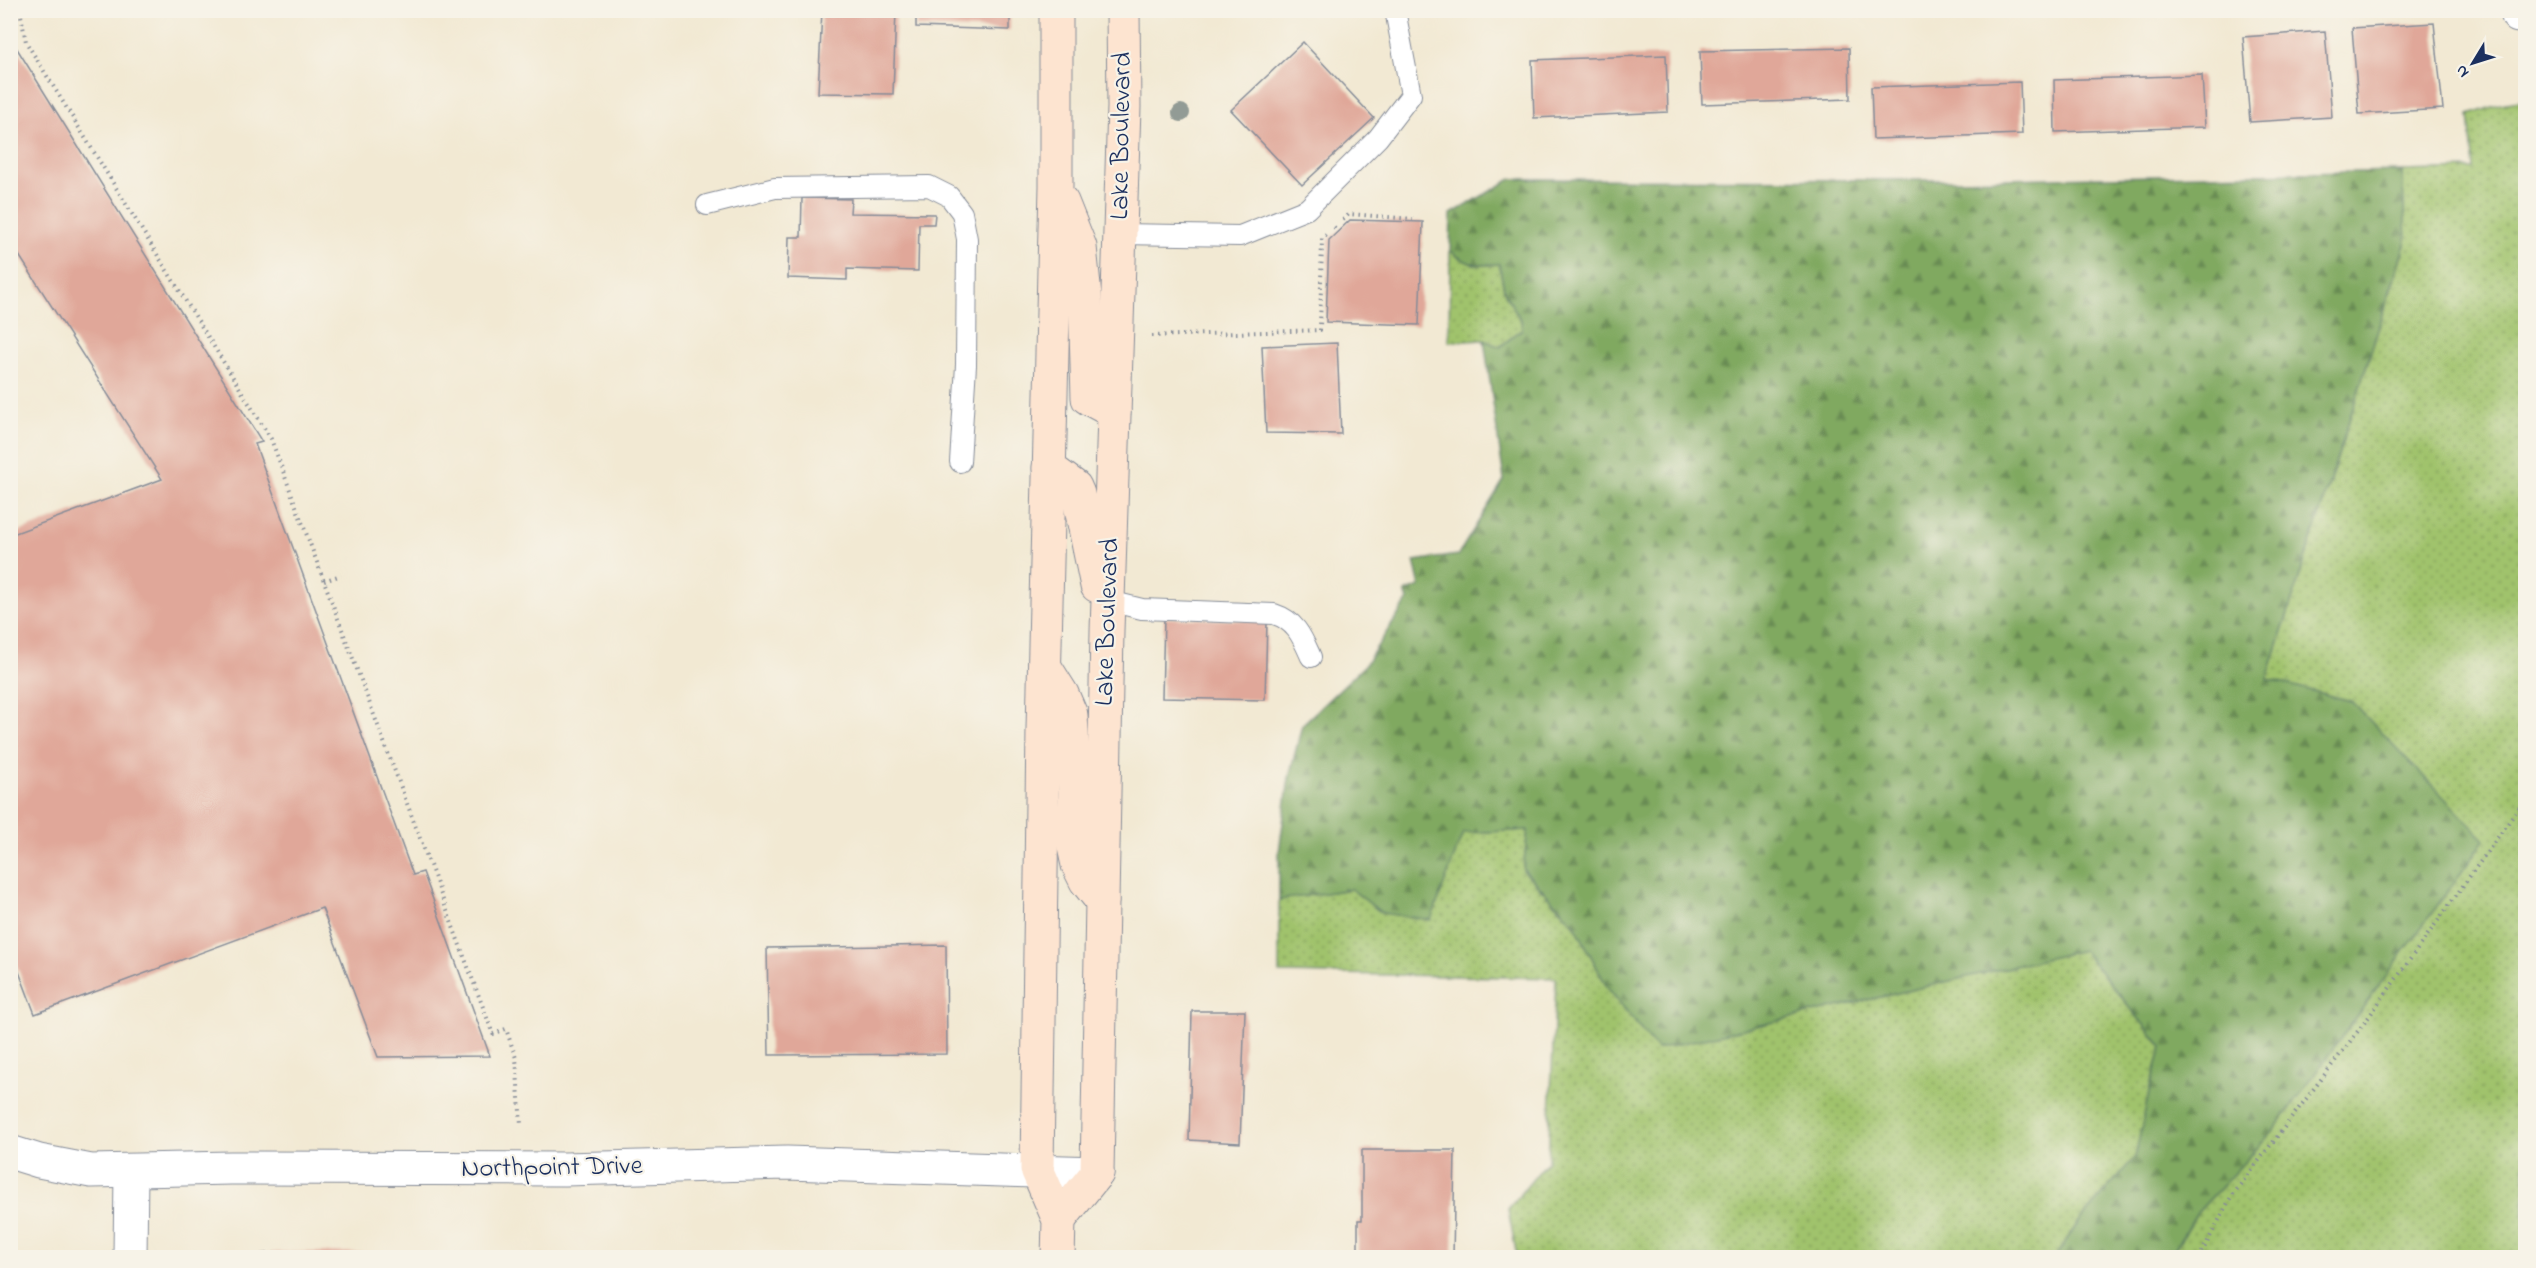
<svg xmlns="http://www.w3.org/2000/svg" width="2536" height="1268" viewBox="0 0 2536 1268" font-family="'Indie Flower',sans-serif">
<style>
.grass{fill:url(#grass-dots);stroke:#5e7965;stroke-width:1.5}
.forest{fill:url(#forest-firs);stroke:#4e6c5f;stroke-width:1.5}
.building{fill:#e0a799}
.lines{fill:none;stroke-linecap:round;stroke-linejoin:round}
.service-casing{stroke:#868c98;stroke-width:22}
.minor-casing{stroke:#868c98;stroke-width:35}
.tertiary-casing{stroke:#868c98;stroke-width:35}
.secondary-casing{stroke:#868c98;stroke-width:35}
.path{stroke:#868c98;stroke-width:4;stroke-dasharray:1.5 4.5;stroke-linecap:butt}
.service{stroke:#fff;stroke-width:20}
.minor{stroke:#fff;stroke-width:33}
.tertiary{stroke:#fff;stroke-width:33}
.secondary{stroke:#fde4d0;stroke-width:33}
.tree{fill:#929b95}
.labels{text-anchor:middle;dominant-baseline:central;stroke-width:4.5;stroke-linejoin:round;paint-order:stroke}
.street-label{font-size:27px;fill:#1b2f5e;stroke:#f7f3e8}
</style>
<defs>
<pattern id="grass-dots" width="8" height="8" patternUnits="userSpaceOnUse" patternTransform="scale(1.5)"><rect width="8" height="8" fill="#a0c36c"/><path d="M2 2h.1M6 6h.1" fill="none" stroke="#829f5c" stroke-width="1.8" stroke-linecap="round"/></pattern>
<pattern id="forest-firs" width="22" height="20" patternUnits="userSpaceOnUse" patternTransform="scale(1.5)"><rect width="22" height="20" fill="#80a960"/><path d="M5 1l3.5 6h-7zM16 11l3.5 6h-7z" fill="#688a52"/></pattern>
</defs>
<rect width="100%" height="100%" fill="#f7f3e8"/>
<filter id="ink" filterUnits="userSpaceOnUse"><feTurbulence type="fractalNoise" baseFrequency=".0167" numOctaves="2"/><feDisplacementMap in="SourceGraphic" scale="12" xChannelSelector="R" yChannelSelector="G"/><feConvolveMatrix kernelMatrix="1 2 1 2 8 2 1 2 1" color-interpolation-filters="sRGB"/></filter>
<filter id="wash" filterUnits="userSpaceOnUse"><feTurbulence type="fractalNoise" baseFrequency=".008" numOctaves="4" result="noise"/><feDisplacementMap in="SourceGraphic" scale="24" xChannelSelector="R" yChannelSelector="G"/><feGaussianBlur stdDeviation="1.35" result="paint"/><feColorMatrix in="noise" values="0 0 0 0 0 0 0 0 0 0 0 0 0 0 0 0 0 1.4 0 .05"/><feComposite in="paint" operator="in"/></filter>
<g filter="url(#wash)">
<rect width="100%" height="100%" fill="#f2e9d3"/>
<!-- grass -->
<g class="grass">
<path d="M2525,100V1257L2170,1258L2196,1214L2274,1130L2351,701L2267,679L2406,242L2402,171L2474,169L2469,115L2500,104Z"/>
<path d="M1450,250C1466,265 1477,267 1499,264L1505,294L1521,320L1522,329L1499,347L1484,340L1449,342Z"/>
<path d="M1528,830L1523,870L1575,925L1607,987L1657,1049L2083,950L2162,1047L2150,1088L2136,1157L2078,1223L2055,1257H1517L1508,1209L1548,1161L1556,978L1279,973V900L1351,889L1382,913L1463,833Z"/>
</g>
<!-- forest -->
<path class="forest" d="M2402,171L2406,241L2267,679L2351,701L2485,840L2274,1130L2196,1214L2170,1257H2055L2078,1223L2135,1157L2150,1088L2162,1047L2083,950L1657,1049L1607,987L1575,925L1523,869L1528,830L1463,833L1431,920L1382,913L1351,889L1279,900V852L1289,778L1302,725L1365,665L1408,600L1405,592L1420,586L1414,561L1458,555L1504,480L1484,340L1500,347L1522,329L1521,320L1505,294L1499,264C1477,266 1466,265 1450,250L1451,214L1511,179L1957,180Z"/>
<g id="blocks">
<!-- building -->
<g class="building">
<path d="M822,10H896L893,94L818,93Z"/>
<path d="M916,10H1010V30L916,27Z"/>
<path d="M2434,23L2443,109L2359,114L2352,28Z"/>
<path d="M2325,31L2332,117L2250,122L2243,37Z"/>
<path d="M11,39L262,442L255,444L413,875L423,872L490,1056L378,1057L322,908L35,1014L10,948V535L162,479L10,241Z"/>
<path d="M1303,42L1374,118L1302,185L1231,110Z"/>
<path d="M1849,48L1850,99L1702,104L1700,51Z"/>
<path d="M1666,55L1668,112L1534,118L1532,60Z"/>
<path d="M2202,75L2205,127L2055,132L2054,80Z"/>
<path d="M2020,82L2022,134L1873,139L1871,87Z"/>
<path d="M802,198L851,199L850,213L935,214L934,224H919L918,271L847,269V280L788,278L789,237H801Z"/>
<path d="M1350,220L1423,222L1419,325L1326,322L1329,240Z"/>
<path d="M1337,343L1341,434L1266,433L1262,346Z"/>
<path d="M1164,618L1267,621L1265,700L1162,698Z"/>
<path d="M946,945L947,1054L769,1055L767,948Z"/>
<path d="M1192,1011H1245L1240,1143L1189,1140Z"/>
<path d="M1362,1150H1455L1453,1258H1358V1220H1362Z"/>
<path d="M282,1252L385,1253V1258H257V1254Z"/>
</g>
</g>
</g>
<g filter="url(#ink)">
<use href="#blocks" fill-opacity="0" stroke="#868c98" stroke-width="1.5"/>
<g class="lines">
<defs>
<g id="service">
<path d="M707,205L775,188L929,186L949,196L962,213L967,239L966,365L960,462"/>
<path d="M1120,234L1240,236L1307,209L1378,138L1411,95L1395,10"/>
<path d="M1109,601L1142,609L1274,614C1296,621 1302,637 1311,657"/>
</g>
<g id="minor">
<path d="M2517,10L2518,16"/>
<path d="M130,1258L131,1171"/>
</g>
<path id="tertiary" d="M10,1152L39,1161L91,1171L231,1168L565,1169L787,1163L1097,1173"/>
<g id="secondary">
<path d="M1056,10V186L1043,729L1037,1169L1059,1220L1058,1258"/>
<path d="M1062,202L1080,247L1085,296L1088,398L1114,412"/>
<path d="M1049,468L1075,487L1078,494L1097,586"/>
<path d="M1045,667L1062,694L1071,715L1075,793L1073,842L1078,865L1086,881L1102,901"/>
<path d="M1059,1220L1097,1173L1107,631L1124,107L1123,10"/>
</g>
</defs>
<!-- service casing -->
<use href="#service" class="service-casing"/>
<!-- minor casing -->
<use href="#minor" class="minor-casing"/>
<!-- tertiary casing -->
<use href="#tertiary" class="tertiary-casing"/>
<!-- secondary casing -->
<use href="#secondary" class="secondary-casing"/>
<!-- path -->
<g class="path">
<path d="M20,10L26,42L271,439L493,1034L506,1029L516,1058L521,1125"/>
<path d="M1343,220L1349,214L1413,219"/>
<path d="M1334,227L1339,231"/>
<path d="M1152,336L1320,330L1322,238L1326,235"/>
<path d="M324,581L341,575"/>
<path d="M2199,1258L2231,1197L2368,1018L2526,798"/>
</g>
<!-- service -->
<use href="#service" class="service"/>
<!-- minor -->
<use href="#minor" class="minor"/>
<!-- tertiary -->
<use href="#tertiary" class="tertiary"/>
<!-- secondary -->
<use href="#secondary" class="secondary"/>
</g>
<!-- trees -->
<circle class="tree" cx="1181" cy="113" r="9"/>
</g>
<g class="labels">
<!-- street labels -->
<g class="street-label">
<text transform="translate(1122 136) rotate(-89)">Lake Boulevard</text>
<text transform="translate(1108 622) rotate(-88)">Lake Boulevard</text>
<text transform="translate(552 1168) rotate(-1)">Northpoint Drive</text>
</g>
</g>
<!-- margin -->
<rect width="2536" height="1268" fill="none" stroke="#f7f3e8" stroke-width="36"/>
<!-- north arrow -->
<g transform="translate(2473 63) rotate(232)" stroke="#f7f3e8" stroke-width="4.5" paint-order="stroke">
<path d="M0-4.5L10 22L0 15L-10 22Z" fill="#1b2f5e"/>
<text y="-9" font-size="16" font-weight="bold" text-anchor="middle" fill="#1b2f5e">N</text>
</g>
</svg>
